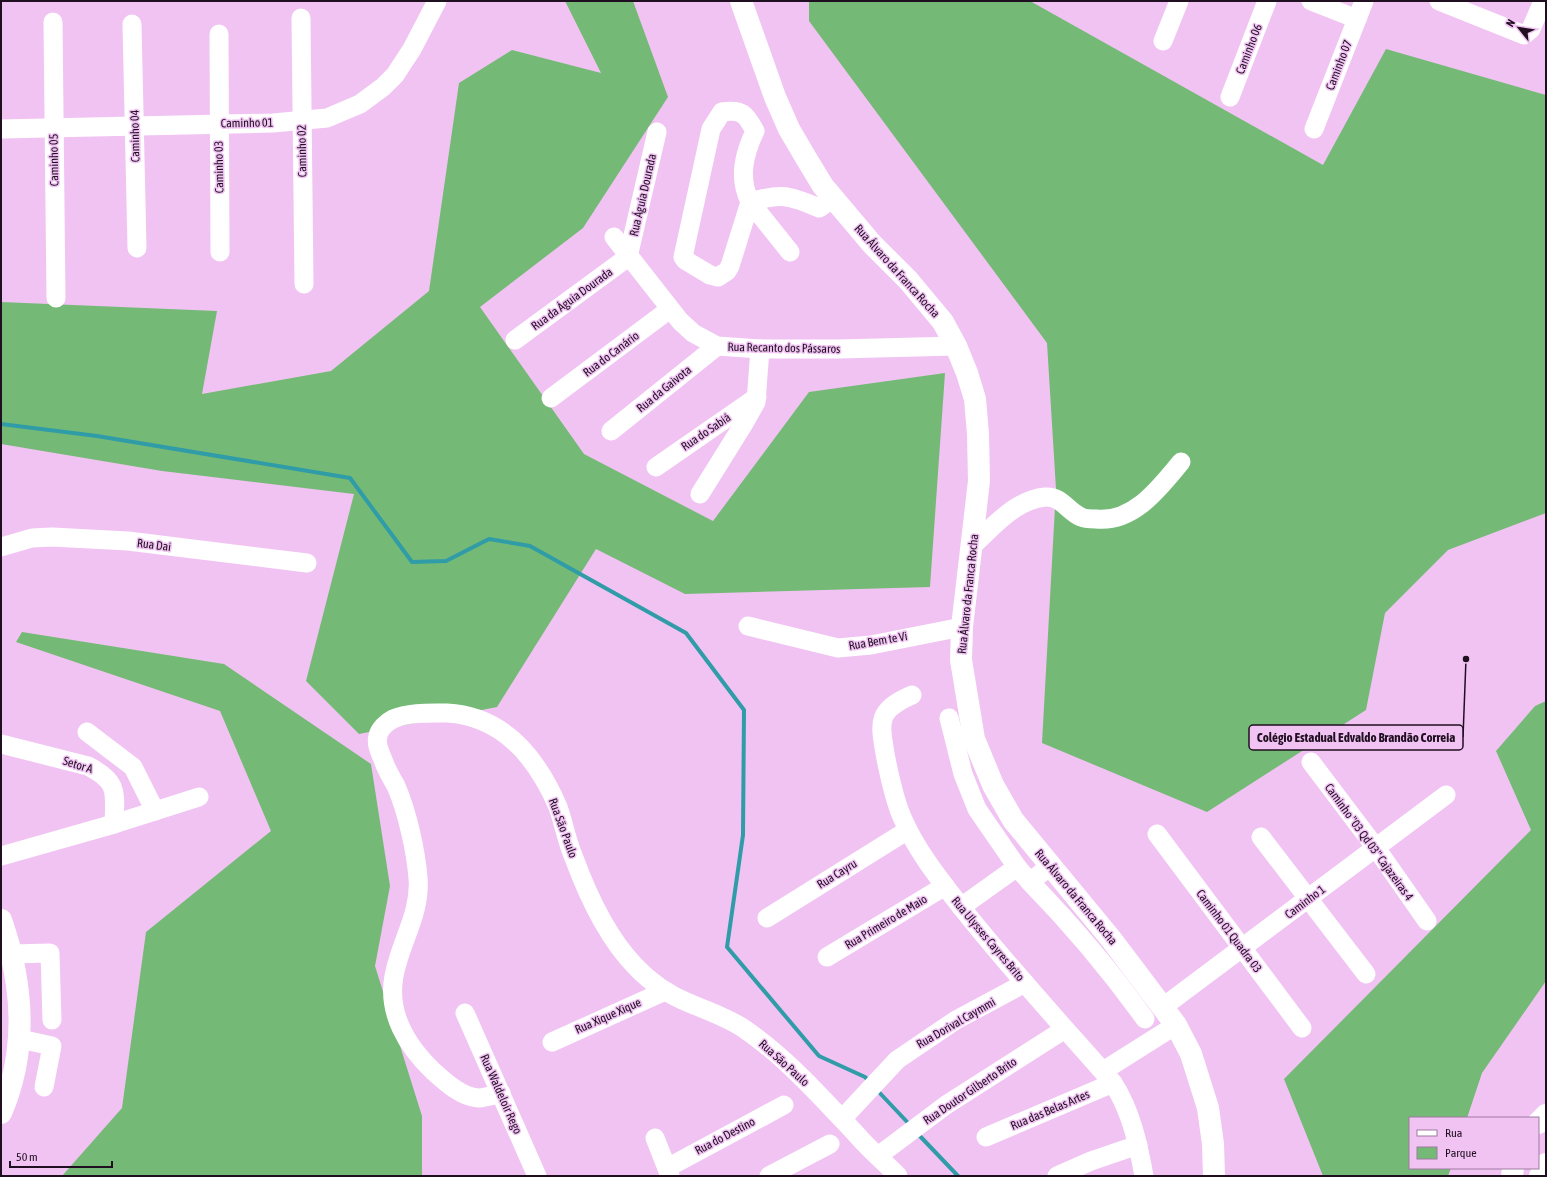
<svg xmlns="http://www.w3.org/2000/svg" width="1547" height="1177" viewBox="0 0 1547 1177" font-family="'Asap Condensed',sans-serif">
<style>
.green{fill:#74ba76}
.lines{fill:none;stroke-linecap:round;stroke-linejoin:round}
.stream{stroke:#2f9ca7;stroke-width:4}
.minor{stroke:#fff;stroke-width:19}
.major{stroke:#fff;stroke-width:22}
.labels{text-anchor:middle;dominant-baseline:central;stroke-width:3;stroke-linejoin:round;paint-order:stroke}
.street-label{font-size:12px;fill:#1f0f20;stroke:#f1c3f3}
.leader{fill:none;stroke:#1f0f20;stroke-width:1.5}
.callout-dot{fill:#1f0f20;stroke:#f1c3f3;stroke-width:1.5}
.callout{fill:#f1c3f3;stroke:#1f0f20;stroke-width:1.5}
.callout-label{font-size:13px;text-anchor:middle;font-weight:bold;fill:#1f0f20}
</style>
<rect width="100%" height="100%" fill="#f1c3f3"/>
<!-- green -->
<g class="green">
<path d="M565,1H633L668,97L583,228L480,307L584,454L713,521L809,392L945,373L930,587L685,594L596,549L497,707L359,734L306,681L354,494L162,471L1,444V302L217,311L202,394L331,371L429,291L459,83L512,50L601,73Z"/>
<path d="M809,1H1030L1323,165L1386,49L1546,95V513L1448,550L1385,613L1366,710L1207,812L1042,743L1056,489L1047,343L809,21Z"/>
<path d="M22,632L224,664L371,764L390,886L375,966L422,1116V1176H62L122,1108L146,932L271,831L220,711L16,642Z"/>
<path d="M1546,701V981L1482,1073L1467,1118H1410V1168H1451L1448,1176H1323L1284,1079L1531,830L1496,751L1535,706Z"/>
</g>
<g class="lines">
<!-- stream -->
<g class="stream">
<path d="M1,424L97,436L350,478L412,562L446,561L489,539L530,546L686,633L744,710L743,835L727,947L819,1056L865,1077L870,1082"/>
<path d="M876,1089L911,1126"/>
<path d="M917,1133L958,1176"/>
</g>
<!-- minor -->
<g class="minor">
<path d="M1311,1L1357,19"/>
<path d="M1439,1L1524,35L1531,29L1543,1"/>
<path d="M301,18L304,284"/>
<path d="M53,22L56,298"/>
<path d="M132,24L137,248"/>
<path d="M219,34L220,252"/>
<path d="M1163,41L1179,1"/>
<path d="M1230,97L1267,1"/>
<path d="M1,129L273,123L327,118L360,104L383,87L395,75L412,49L437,1"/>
<path d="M1314,129L1364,1"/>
<path d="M614,237L680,321L693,333L717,346L760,349H838L956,346"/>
<path d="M790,252L750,202C738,178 744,154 755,131C746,114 742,109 722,112L711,129L683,257L685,260L710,275L718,277L727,271L730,266L750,202C781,193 789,195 819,208L834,198"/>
<path d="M515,340L628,257L657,132"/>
<path d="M551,398L670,309"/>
<path d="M611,431L717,346"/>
<path d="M656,467L757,397"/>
<path d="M700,494L743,425L756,402L760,349"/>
<path d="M972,546C993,527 1015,500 1045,497C1062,496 1067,511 1081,517C1085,519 1092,519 1096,519C1134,523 1160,487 1181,462"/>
<path d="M1,547L32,538L52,537L128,541L307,563"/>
<path d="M748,626L838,648L871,645L962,627"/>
<path d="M912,695C875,711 880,723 886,759C890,778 894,799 902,817C916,850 940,880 962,908C1010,969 1062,1025 1113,1083C1131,1111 1138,1143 1144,1176"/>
<path d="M949,718L963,774L977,809L1017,867"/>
<path d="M87,732L133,767L155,811"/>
<path d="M1,744L88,766C119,782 115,792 114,824"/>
<path d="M1311,762L1376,848L1427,921"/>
<path d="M1157,834L1302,1028"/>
<path d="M1261,837L1366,974"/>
<path d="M1,856L114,824L199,797"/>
<path d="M1030,882C1072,925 1110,970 1145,1019"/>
<path d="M961,907L1017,867L1030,882L1050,866"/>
<path d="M767,918L908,830"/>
<path d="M12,954L50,953L52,1020"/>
<path d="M827,957L945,886"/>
<path d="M1163,1007L1446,795"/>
<path d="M465,1013L537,1176"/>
<path d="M20,1039L52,1046L44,1087"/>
<path d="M552,1042L665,991"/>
<path d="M1103,1071L1176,1025"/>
<path d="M501,1093C494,1095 485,1098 478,1098C461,1097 444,1081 433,1071C407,1046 387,1013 394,976C400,942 421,914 418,878C416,851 407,811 396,786C392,779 388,772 385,765C382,756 375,745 378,736C379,729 387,722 393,719C409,712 430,713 447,713C503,716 537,758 558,807C564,824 567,842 574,858C588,896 607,937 635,966C650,982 669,995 689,1003C708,1011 726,1017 743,1028C786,1057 821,1097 856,1134C869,1149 884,1162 898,1176"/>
<path d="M842,1119L897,1060L956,1020L1025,983"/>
<path d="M986,1137L1113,1083"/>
<path d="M655,1138L670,1176"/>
<path d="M878,1156L946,1105L1065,1029"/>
<path d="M667,1168L784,1105"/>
<path d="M769,1176L830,1144"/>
<path d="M1057,1176L1091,1161L1138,1145"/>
</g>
<!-- major -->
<g class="major">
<path d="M741,1L775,97L789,129L806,158L823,186L872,244L908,280L943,322L956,346L967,373L975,399L978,434L979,481L962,627L961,660L974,739L993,785L1013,820L1111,939L1176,1025L1191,1054L1208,1108L1213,1144L1214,1176"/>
<path d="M1,920C23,983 28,1050 1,1113"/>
<path d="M1538,1123L1546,1115"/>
<path d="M1512,1176L1513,1168"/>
<path d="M1540,1176L1546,1164"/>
</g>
</g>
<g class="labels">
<!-- street labels -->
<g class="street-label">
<text transform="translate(1249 49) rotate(-69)">Caminho 06</text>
<text transform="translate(1339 65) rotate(-69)">Caminho 07</text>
<text transform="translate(247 123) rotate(-1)">Caminho 01</text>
<text transform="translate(135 136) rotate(-91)">Caminho 04</text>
<text transform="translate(302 151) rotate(-91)">Caminho 02</text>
<text transform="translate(54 160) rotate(-91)">Caminho 05</text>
<text transform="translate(219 167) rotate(-91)">Caminho 03</text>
<text transform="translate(643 195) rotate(-77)">Rua Águia Dourada</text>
<text transform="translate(897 271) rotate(48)">Rua Álvaro da Franca Rocha</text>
<text transform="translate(572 299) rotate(-36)">Rua da Águia Dourada</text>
<text transform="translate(784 348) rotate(1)">Rua Recanto dos Pássaros</text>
<text transform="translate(611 354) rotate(-37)">Rua do Canário</text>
<text transform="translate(664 389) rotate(-39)">Rua da Gaivota</text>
<text transform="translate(706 432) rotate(-34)">Rua do Sabiá</text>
<text transform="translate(154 545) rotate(7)">Rua Dai</text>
<text transform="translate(968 594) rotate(-84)">Rua Álvaro da Franca Rocha</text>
<text transform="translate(878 641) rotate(-10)">Rua Bem te Vi</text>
<text transform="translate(78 765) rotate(17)">Setor A</text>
<text transform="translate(563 828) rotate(70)">Rua São Paulo</text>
<text transform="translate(1369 842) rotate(54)">Caminho "03 Qd 03" Cajazeiras 4</text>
<text transform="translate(837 874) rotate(-32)">Rua Cayru</text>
<text transform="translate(1076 897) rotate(50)">Rua Álvaro da Franca Rocha</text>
<text transform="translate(1305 902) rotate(-37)">Caminho 1</text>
<text transform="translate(886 922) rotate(-31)">Rua Primeiro de Maio</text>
<text transform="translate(1229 931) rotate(53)">Caminho 01 Quadra 03</text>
<text transform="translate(988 939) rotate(50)">Rua Ulysses Cayres Brito</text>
<text transform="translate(608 1016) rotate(-24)">Rua Xique Xique</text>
<text transform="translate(956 1023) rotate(-30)">Rua Dorival Caymmi</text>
<text transform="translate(784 1063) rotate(42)">Rua São Paulo</text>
<text transform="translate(970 1091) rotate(-34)">Rua Doutor Gilberto Brito</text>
<text transform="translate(501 1094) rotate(66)">Rua Waldeloir Rego</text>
<text transform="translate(1050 1110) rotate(-23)">Rua das Belas Artes</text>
<text transform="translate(725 1136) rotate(-28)">Rua do Destino</text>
</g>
</g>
<!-- callouts -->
<path class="leader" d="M1466 659L1463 737"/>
<circle class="callout-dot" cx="1466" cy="659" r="4"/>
<rect class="callout" x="1249" y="725" width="214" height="25" rx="4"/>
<g class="callout-label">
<text x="1356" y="742">Colégio Estadual Edvaldo Brandão Correia</text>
</g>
<!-- border -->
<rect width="1547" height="1177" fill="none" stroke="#1f0f20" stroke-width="4"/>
<!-- legend -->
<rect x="1409" y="1117" width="130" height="52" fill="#f1c3f3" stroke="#9d7b9f"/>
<rect x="1417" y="1130" width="20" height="6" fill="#ffffff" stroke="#9d7b9f"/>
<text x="1445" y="1137" font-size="12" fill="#1f0f20">Rua</text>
<rect x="1417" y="1147" width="20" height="12" fill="#74ba76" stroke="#9d7b9f"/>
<text x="1445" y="1157" font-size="12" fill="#1f0f20">Parque</text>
<!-- north arrow -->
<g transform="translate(1519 28) rotate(300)" stroke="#f1c3f3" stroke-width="3" paint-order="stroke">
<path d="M0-3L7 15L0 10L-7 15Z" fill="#1f0f20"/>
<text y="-6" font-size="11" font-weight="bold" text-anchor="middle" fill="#1f0f20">N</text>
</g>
<!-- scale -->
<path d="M10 1161v6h102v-6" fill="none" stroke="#1f0f20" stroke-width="2"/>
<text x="16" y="1161" font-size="12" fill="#1f0f20" stroke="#f1c3f3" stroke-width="3" paint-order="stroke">50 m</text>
</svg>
